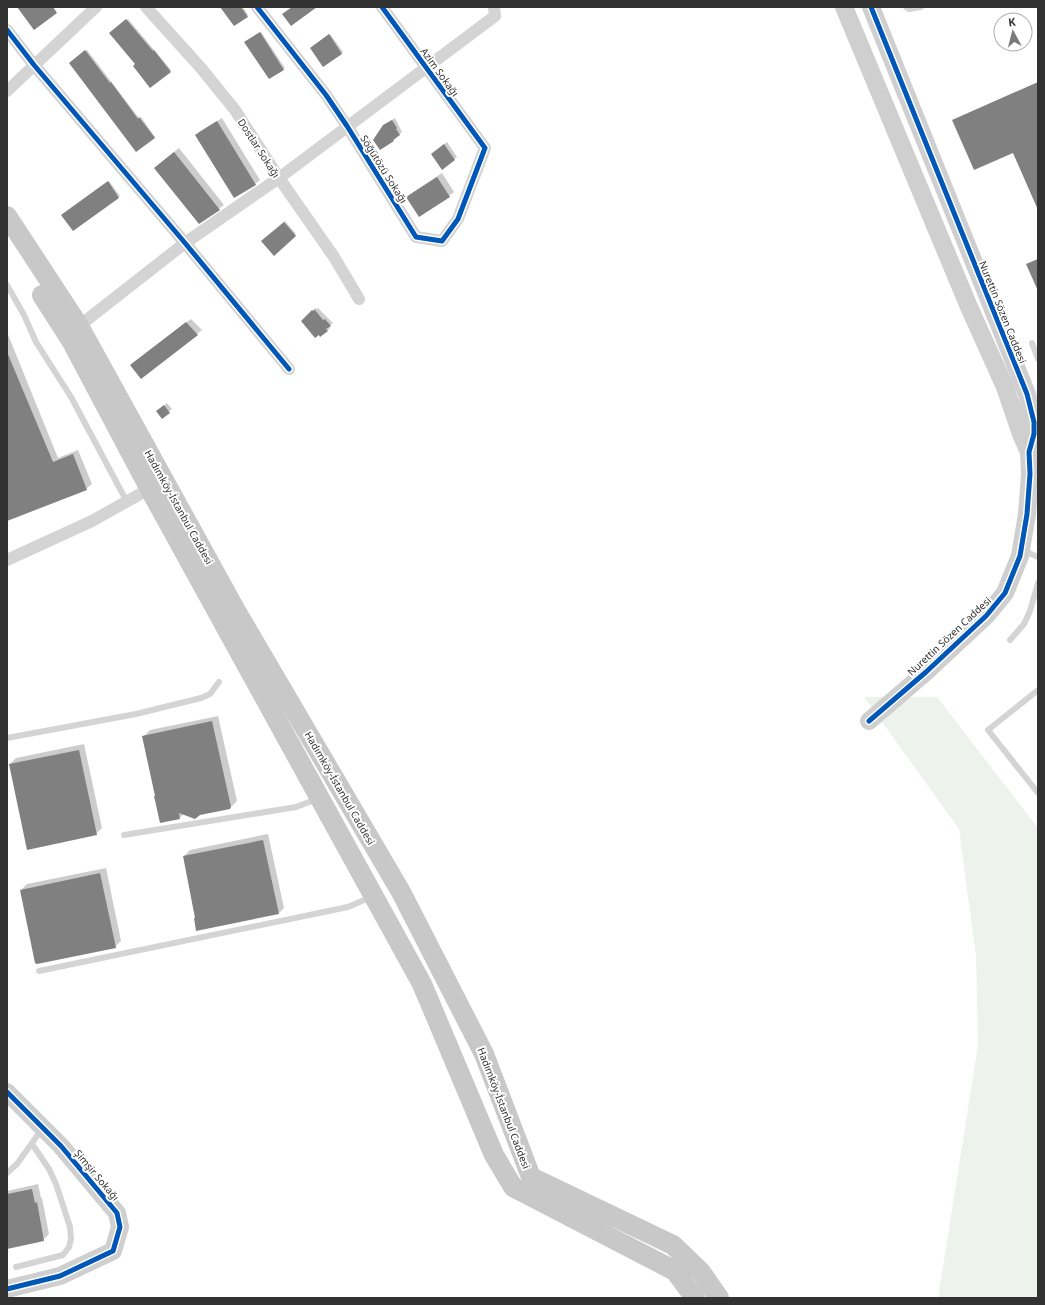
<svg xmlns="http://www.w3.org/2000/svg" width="1045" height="1305" viewBox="0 0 1045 1305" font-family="'Noto Sans',sans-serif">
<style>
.green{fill:#eef2ec}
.shadow{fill:#0003}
.building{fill:#808080}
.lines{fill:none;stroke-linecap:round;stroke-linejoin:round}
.lane{stroke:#d4d4d4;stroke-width:6}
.street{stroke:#d4d4d4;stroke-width:12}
.secondary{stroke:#cfcfcf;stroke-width:18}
.primary{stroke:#c8c8c8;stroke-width:20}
.cycleway-casing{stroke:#fff;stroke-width:8}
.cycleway{stroke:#0057b8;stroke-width:5}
.labels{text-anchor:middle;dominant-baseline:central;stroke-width:4;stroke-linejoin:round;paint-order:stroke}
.street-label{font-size:10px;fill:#323232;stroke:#fff}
</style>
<rect width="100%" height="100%" fill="#fff"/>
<!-- green -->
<path class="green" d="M864,697H937L1038,828V1298H938L978,1045L976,956L959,829Z"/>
<!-- shadow -->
<g class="shadow">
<path d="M222,7H243L248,15L247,16Z"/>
<path d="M128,19L171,70L150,87L136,64L110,33Z"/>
<path d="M261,32L285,68L270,78L247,41Z"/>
<path d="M330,34L343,52L323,66L312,47Z"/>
<path d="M87,50L139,118L141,117L155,137L154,138L70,63Z"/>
<path d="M222,118L260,180L255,184L234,197L196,135L200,131Z"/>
<path d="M395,118L402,132L393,141L380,149L387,123Z"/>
<path d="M447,142L457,157L442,168L435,152Z"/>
<path d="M179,148L224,205L199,223L159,164Z"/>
<path d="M442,173L454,192L449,196L407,197L412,193Z"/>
<path d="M109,181L120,196L73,230L63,214Z"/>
<path d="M285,221L296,234L274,254L262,241Z"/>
<path d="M315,308L316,309L318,308L333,323L329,326L330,328L321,336L302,321Z"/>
<path d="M191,319L202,330L141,378L136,361Z"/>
<path d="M7,332L58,458L78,450L92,484L86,489L7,520Z"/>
<path d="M167,403L172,409L162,417L160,409Z"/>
<path d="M218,716L237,801L230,808L184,814L179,818L144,736L150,730Z"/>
<path d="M84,744L102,828L96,834L10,764L16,758Z"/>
<path d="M268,834L284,908L279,913L184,856L190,850Z"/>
<path d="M106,868L121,941L115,947L21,890L27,884Z"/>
<path d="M38,1184L41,1198H42L49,1234L43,1240L7,1248V1191Z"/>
</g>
<!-- building -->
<g class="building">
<path d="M17,7H53L57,13L34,30Z"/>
<path d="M220,7H241L248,17L234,26Z"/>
<path d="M292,7H317L291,26L282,14Z"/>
<path d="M126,19L153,51L154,50L171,72L150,88L133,66L135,64L109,33Z"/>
<path d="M260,32L284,70L269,79L244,42Z"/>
<path d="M329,34L342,54L323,67L310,48Z"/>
<path d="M85,50L110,83L111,82L138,119L139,117L155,138L136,152L69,63Z"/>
<path d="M1038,82V210L1013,153L974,170L952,120Z"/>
<path d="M392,120L397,128L396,129L400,135L393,140L394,141L380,150L373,140L383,125Z"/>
<path d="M217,121L256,185L234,198L195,135Z"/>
<path d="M444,144L455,160L442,170L431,154Z"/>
<path d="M174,152L220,210L199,224L154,168Z"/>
<path d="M437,177L450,197L419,217L406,197Z"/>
<path d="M108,181L119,198L73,231L61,215Z"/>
<path d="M284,222L296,236L274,256L261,241Z"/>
<path d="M1038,259V291L1026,264Z"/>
<path d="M312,310L313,311L315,310L323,320L325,319L331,326L326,329L328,331L320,337L319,335L315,338L301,321Z"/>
<path d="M186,322L198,335L141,379L130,365Z"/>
<path d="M7,352L53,462L73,454L87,490L7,521Z"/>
<path d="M164,405L170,413L162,419L156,411Z"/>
<path d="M212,721L231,807L230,809L200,815L195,819L179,813L180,819L160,823L154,796H155L142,736Z"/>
<path d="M79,750L97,835L27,850L9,764Z"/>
<path d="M263,840L279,914L196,931L194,918H195L183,856Z"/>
<path d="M100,873L116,948L37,964L35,963L20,890Z"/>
<path d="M32,1189L35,1203L37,1202L44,1241L7,1249V1194Z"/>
</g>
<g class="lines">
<!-- lane -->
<g class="lane">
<path d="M906,7L909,9L921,7"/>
<path d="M7,285L24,315L36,342L71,397L127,502"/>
<path d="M1032,343L1038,359"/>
<path d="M1022,550L1038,557"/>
<path d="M1010,640L1024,624L1030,611L1038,583"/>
<path d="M1038,690L988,730L1038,793"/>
<path d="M7,738L136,714L201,698L210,694L219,682"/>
<path d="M124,835L296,807L317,799"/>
<path d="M39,971L348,907L371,897"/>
<path d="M7,1173L17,1164L42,1129"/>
<path d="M16,1267L63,1255L69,1247L71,1239L70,1227L56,1184L49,1169L32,1144"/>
</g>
<!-- street -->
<g class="street">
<path d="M146,7L201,68L235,110L279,178L334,257L359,299"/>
<path d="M257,7L326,95L347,126L416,237L442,241L458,219L485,148L382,7"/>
<path d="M7,30L34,65L185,243L289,369"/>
<path d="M7,91L96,7"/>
<path d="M79,326L185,243L279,178L495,16L494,7"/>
<path d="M7,560L92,521L149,489"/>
</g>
<!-- secondary -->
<g class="secondary">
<path d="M844,7L969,307L1005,387L1021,434L1029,452"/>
<path d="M869,721L926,672L986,616L1005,593L1020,556L1027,514L1030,474L1029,452L1034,434V422L1027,394L871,7"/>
<path d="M7,1092L61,1146L117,1213L120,1227L113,1251L60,1276L7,1289"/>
</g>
<!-- primary -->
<g class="primary">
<path d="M7,216L79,326L235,609L401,892L484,1054L531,1177L673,1245L701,1272L719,1298"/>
<path d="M42,295L72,342L153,495L422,984L494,1155L513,1187L675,1271L695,1298"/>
</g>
<defs>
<g id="cycleway">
<path d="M257,7L326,95L347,126L416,237L442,241L458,219L485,148L382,7"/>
<path d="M7,30L34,65L185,243L289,369"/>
<path d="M869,721L926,672L986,616L1005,593L1020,556L1027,514L1030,474L1029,452L1034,434V422L1027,394L871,7"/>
<path d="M7,1092L61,1146L117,1213L120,1227L113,1251L60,1276L7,1289"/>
</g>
</defs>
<!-- cycleway casing -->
<use href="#cycleway" class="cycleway-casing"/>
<!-- cycleway -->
<use href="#cycleway" class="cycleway"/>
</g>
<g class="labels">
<!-- street labels -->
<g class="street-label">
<text transform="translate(440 72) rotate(54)">Azim Sokağı</text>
<text transform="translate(259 148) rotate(57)">Dostlar Sokağı</text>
<text transform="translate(384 169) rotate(58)">Söğütözü Sokağı</text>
<text transform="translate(1003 312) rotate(68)">Nurettin Sözen Caddesi</text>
<text transform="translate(179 507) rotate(61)">Hadımköy-İstanbul Caddesi</text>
<text transform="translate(949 636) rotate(-43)">Nurettin Sözen Caddesi</text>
<text transform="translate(340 788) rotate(60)">Hadımköy-İstanbul Caddesi</text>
<text transform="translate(504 1108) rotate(69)">Hadımköy-İstanbul Caddesi</text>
<text transform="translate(97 1175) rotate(50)">Şimşir Sokağı</text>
</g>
</g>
<!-- border -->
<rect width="1045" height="1305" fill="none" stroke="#323232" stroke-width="16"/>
<!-- north arrow -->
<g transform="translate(1013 32) rotate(353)"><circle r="19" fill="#ffffff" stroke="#adadad"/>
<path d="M0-3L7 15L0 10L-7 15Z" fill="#7a7a7a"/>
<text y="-6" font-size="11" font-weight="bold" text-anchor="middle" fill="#323232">K</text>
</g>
</svg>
